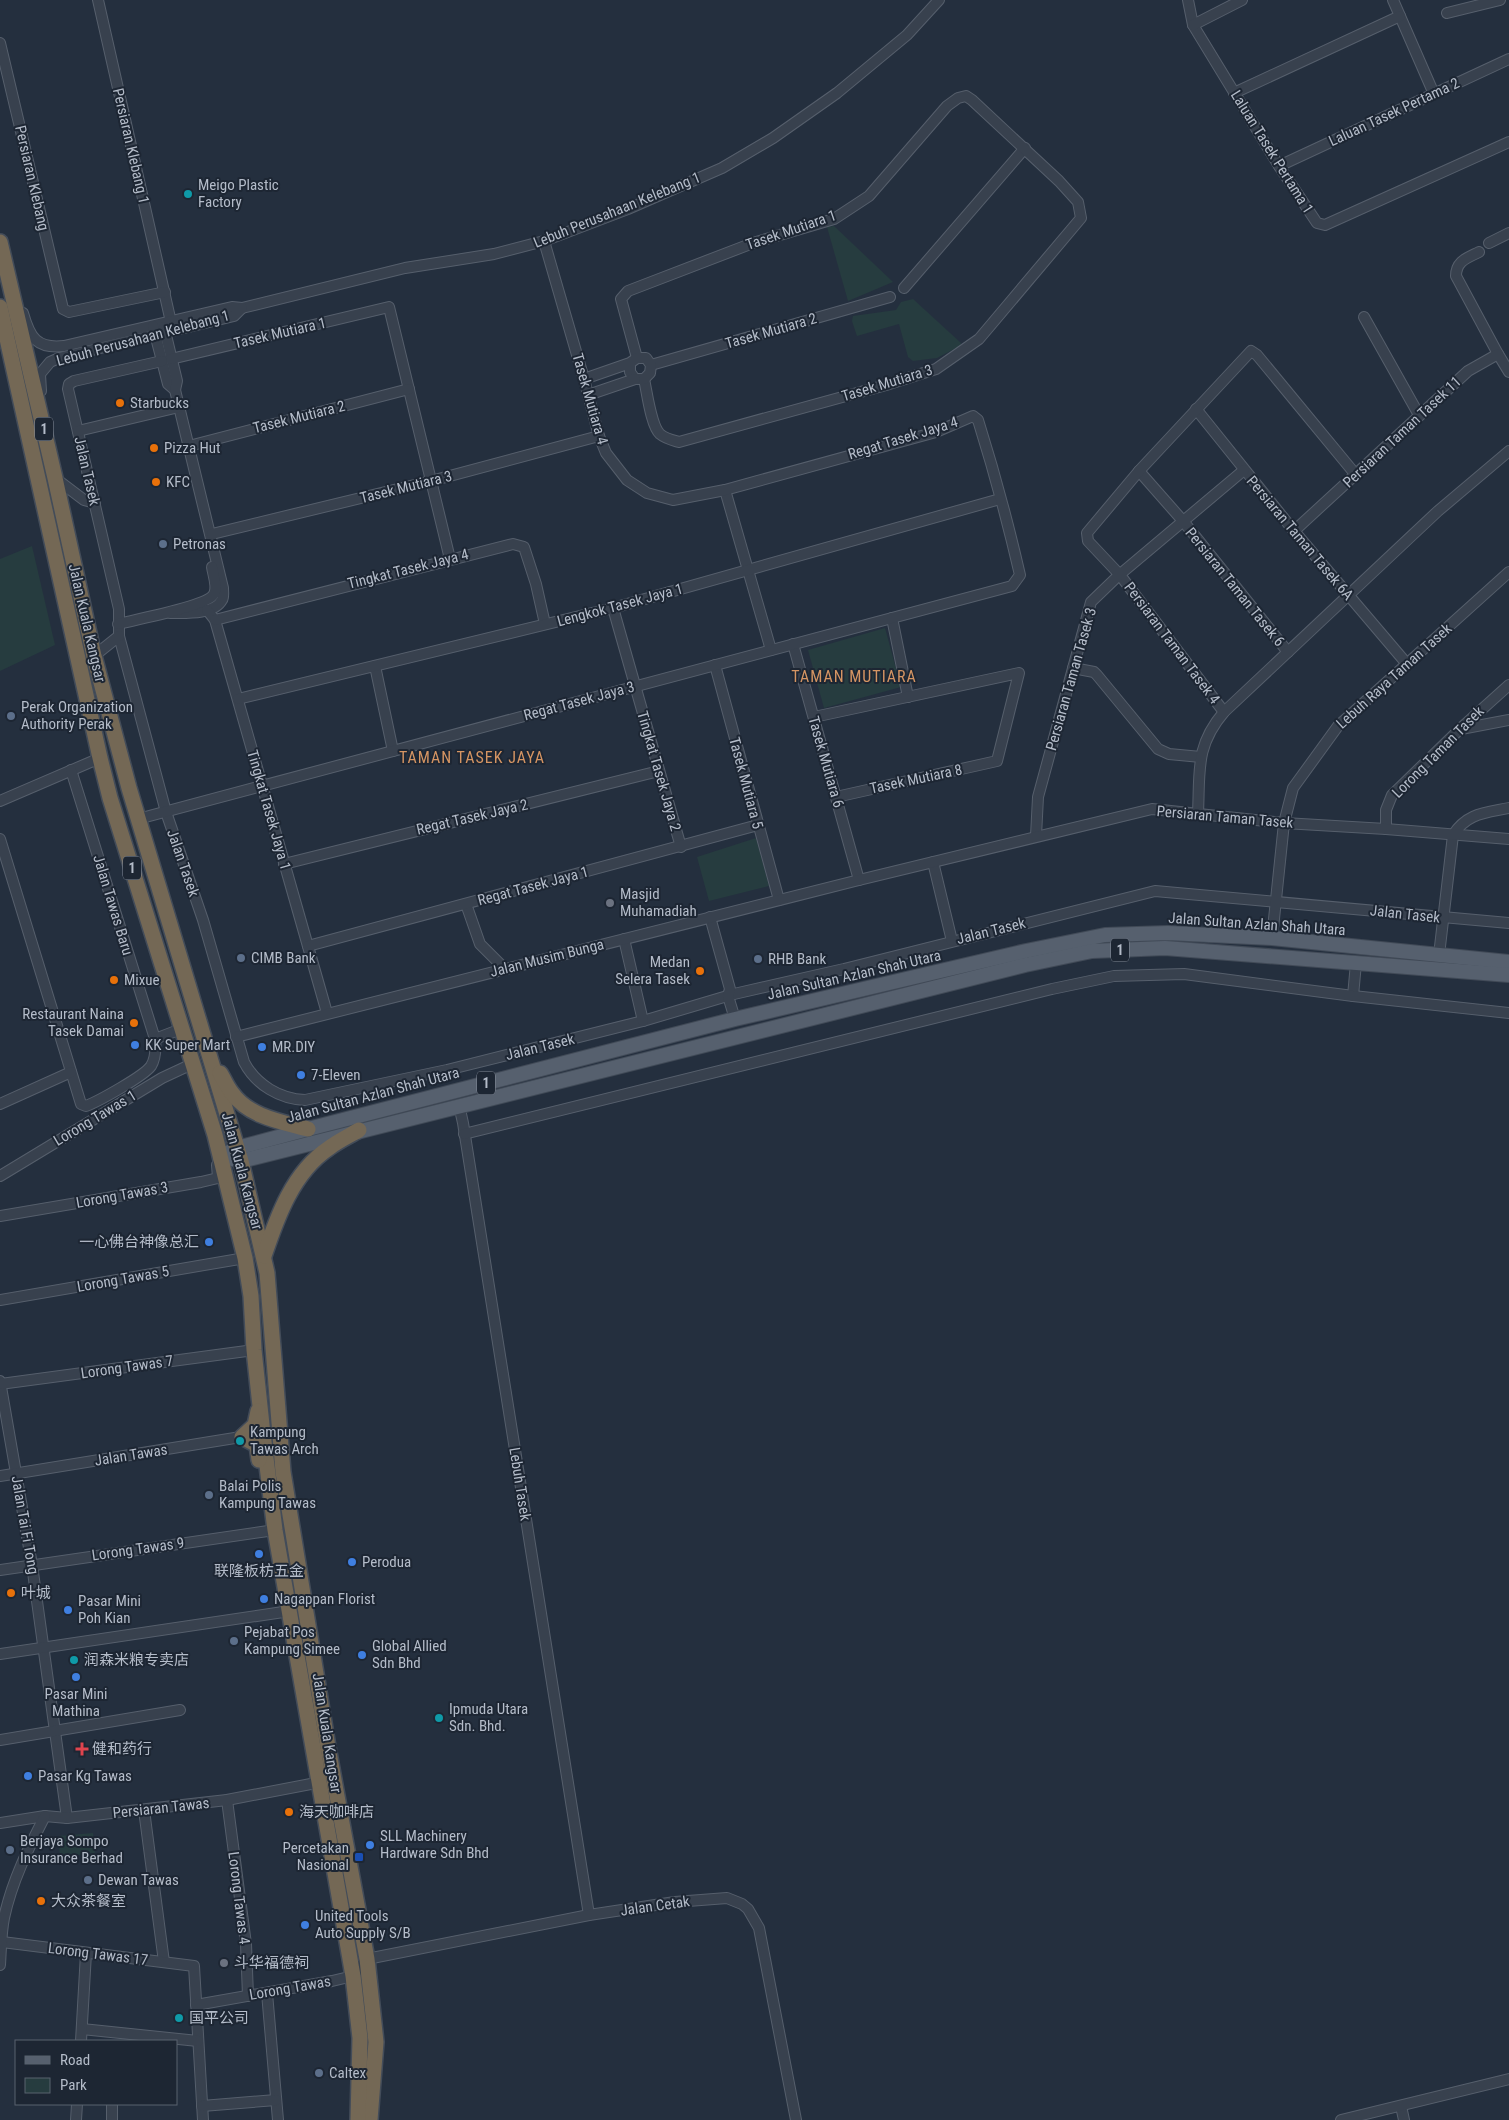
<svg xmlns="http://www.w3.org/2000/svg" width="1509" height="2120" viewBox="0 0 1509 2120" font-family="'Roboto Condensed','Noto Sans SC',sans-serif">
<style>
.green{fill:#263c3f}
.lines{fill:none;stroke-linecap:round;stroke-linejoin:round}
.minor-casing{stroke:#565f6c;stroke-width:12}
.major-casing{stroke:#414a57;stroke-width:16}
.highway-casing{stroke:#434c59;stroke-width:18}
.minor{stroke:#38414e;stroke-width:10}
.major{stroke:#56606e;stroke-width:14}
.highway{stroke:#746855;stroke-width:15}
.culture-dot{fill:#0f9aa8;stroke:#1d2633;stroke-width:2}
.food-dot{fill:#e8710a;stroke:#1d2633;stroke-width:2}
.service-dot{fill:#5c6f8a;stroke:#1d2633;stroke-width:2}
.worship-dot{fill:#6b7280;stroke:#1d2633;stroke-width:2}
.shop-dot{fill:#3f7fe0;stroke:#1d2633;stroke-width:2}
.health-dot{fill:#e0444e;stroke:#1d2633;stroke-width:2}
.transit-dot{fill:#1a4fb4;stroke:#1d2633;stroke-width:2}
.labels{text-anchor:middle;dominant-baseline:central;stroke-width:4;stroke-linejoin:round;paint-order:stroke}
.shield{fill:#1d2633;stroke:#878f9c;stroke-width:1}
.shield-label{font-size:14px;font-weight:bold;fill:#b4bcc9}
.street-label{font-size:15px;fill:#b4bcc9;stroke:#1d2633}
.poi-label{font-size:15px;fill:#b4bcc9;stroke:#1d2633;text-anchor:start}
.neighbourhood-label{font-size:16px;letter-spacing:1px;fill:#d59563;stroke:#1d2633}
</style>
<rect width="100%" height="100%" fill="#242f3e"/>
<!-- green -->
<g class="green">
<path d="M834,226L893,282L848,301L827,227Z"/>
<path d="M913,299L961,343L960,346L937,358L913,361L908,357L899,324L857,336L852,321L853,316L896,310L901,302Z"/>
<path d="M32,546L55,645L0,671V559Z"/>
<path d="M885,628L901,687L824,708L808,650Z"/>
<path d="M756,838L769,886L709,901L697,857Z"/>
<path d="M93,1833L95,1853L60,1857L58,1836Z"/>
</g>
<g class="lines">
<defs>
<g id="minor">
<path d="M98,0L173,331"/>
<path d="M1188,0L1193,25L1279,166L1317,223L1325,225L1509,142"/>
<path d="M1393,0L1434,94"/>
<path d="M1447,13L1500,0"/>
<path d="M1193,25L1242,0"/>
<path d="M0,43L63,309L69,312L165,292"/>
<path d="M1234,93L1400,16"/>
<path d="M1279,166L1509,59"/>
<path d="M1489,243L1509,233"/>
<path d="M1479,252C1467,258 1456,261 1456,276L1498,354"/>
<path d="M904,288L1025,148"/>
<path d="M23,313C30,338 37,349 64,346L232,307L242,308L405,268L494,254L544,241L628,209L722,168L773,138L837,93L907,35L939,0"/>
<path d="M1364,317L1419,415"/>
<path d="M153,326L168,384L175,390L223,588C223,592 224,597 222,600C214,615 185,613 170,613"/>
<path d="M164,327L177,381L175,390"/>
<path d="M637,358L621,299L628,291L753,243L834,219L869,196L947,106L958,98L966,96L972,100L1059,181L1078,202L1081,218L979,339L936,369L886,385L679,442C672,440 666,439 660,434C651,426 647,392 644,379"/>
<path d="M171,359L389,307L450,559"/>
<path d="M162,361L74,381L69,384L68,389L119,609V636L166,812L203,920L244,1062C256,1085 280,1099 305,1100L447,1070L643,1021L734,994L844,969L1155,891L1509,923"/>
<path d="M651,365L890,297"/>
<path d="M584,379L630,363L637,358H646L651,365L650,373L644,379H635L630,372V363"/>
<path d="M41,391L40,374L50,362L59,358L234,316L242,308"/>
<path d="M588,395L635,379"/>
<path d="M1196,409L1294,531L1407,664"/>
<path d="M78,431L179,407"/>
<path d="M189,446L409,389"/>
<path d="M1139,471L1183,521L1288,652"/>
<path d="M55,478L84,500L95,503"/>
<path d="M725,490L771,650"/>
<path d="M1294,531L1468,371L1498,354L1509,372"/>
<path d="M212,534L431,481L599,436"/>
<path d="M613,608L681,847"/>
<path d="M207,610L215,620L327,1013"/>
<path d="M892,618L908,697"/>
<path d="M215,620L513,544L524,547L536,584L545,624"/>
<path d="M118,624C134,620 208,606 214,594C218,587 213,575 212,567"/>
<path d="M793,644L859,880"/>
<path d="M94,656L119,636"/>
<path d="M715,665L779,900"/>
<path d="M375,666L393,751"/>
<path d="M1073,668L1094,672L1097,675L1158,749L1169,754L1201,757"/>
<path d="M238,699L613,608L1000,499"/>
<path d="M1224,712L1120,575L1088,541L1087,533L1139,471L1251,351L1257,355L1356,475"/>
<path d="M814,717L1019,673L997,761L836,797"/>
<path d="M1461,729L1509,720"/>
<path d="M0,801L100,758"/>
<path d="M1198,813C1200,771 1195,746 1224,712L1438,511L1509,451"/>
<path d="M138,819L1012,586L1020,575C1008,523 994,471 978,420L973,416L936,432L725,490L673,500L647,493L627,480L606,453L599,436L584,379L544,241"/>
<path d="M1386,829V810L1392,795L1460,729L1509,685"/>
<path d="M1036,836L1038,797L1091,602L1118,576L1244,470"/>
<path d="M0,839L81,1104L86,1106C99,1101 144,1076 151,1066C156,1058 156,1049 155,1039L71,770"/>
<path d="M933,862L952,941"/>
<path d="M284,864L659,771"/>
<path d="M466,904L480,944L505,969"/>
<path d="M710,917L730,989L728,996L735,1019"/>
<path d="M1272,938L1284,823L1293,788L1338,726L1509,572"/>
<path d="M624,939L643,1021"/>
<path d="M308,946L758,825"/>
<path d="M1439,955L1453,835C1467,813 1485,813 1509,808"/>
<path d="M1353,996L1356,963"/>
<path d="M236,1037L859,880L1152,809L1284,823L1386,829L1509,839"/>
<path d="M155,1039L181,1029"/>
<path d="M0,1104L71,1072"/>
<path d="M459,1105L463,1123L589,1915"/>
<path d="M464,1134L1052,989L1114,976L1184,974L1353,996L1509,1013"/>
<path d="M0,1176L162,1078L192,1064"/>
<path d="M0,1216L201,1182L218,1178L217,1165"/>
<path d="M0,1300L245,1258"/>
<path d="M0,1381L32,1565L67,1818"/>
<path d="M0,1384L254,1350"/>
<path d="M0,1476L247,1436"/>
<path d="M0,1570L275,1530"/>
<path d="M0,1654L290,1611"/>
<path d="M0,1740L180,1710"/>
<path d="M227,1800L246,1944L248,1996"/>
<path d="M144,1810L164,1962"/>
<path d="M0,1823L45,1816L67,1818L227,1800L321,1782"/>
<path d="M2,1942L194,1966L203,2120"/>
<path d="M0,1965C1,1949 1,1933 4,1918C12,1881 28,1849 45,1816"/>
<path d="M267,1993L278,2120"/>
<path d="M196,2005L332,1981L353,1976L367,1959L589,1915L675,1902L727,1898L742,1904L748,1909L759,1928L796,2120"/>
<path d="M82,2029L198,2041"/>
<path d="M81,2041L86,1953"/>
<path d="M202,2106L276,2100"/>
<path d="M1401,2106L1404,2120"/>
<path d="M76,2120L77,2104"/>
<path d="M112,2120V2104"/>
<path d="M1341,2120L1509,2079"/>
</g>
<g id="major">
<path d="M220,1157L237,1148L308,1129L735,1019L1026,951L1105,935L1168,933L1272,938L1509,962"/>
<path d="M232,1159L241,1161L1025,965L1092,951L1165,948L1509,975"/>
</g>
<g id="highway">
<path d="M0,242L55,478L94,656L129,788L241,1161L267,1273L283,1472L328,1747L367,1959L376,2042L370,2120"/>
<path d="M0,307L100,758L110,798L215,1135L245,1258L251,1296L254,1350L263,1434L275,1530L353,1976L360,2038L358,2120"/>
<path d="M220,1073C224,1079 227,1087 232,1093C249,1117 282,1122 308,1129"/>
<path d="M264,1256C277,1217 293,1172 329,1148C338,1141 349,1136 359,1130"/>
<path d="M258,1411L255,1425L242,1437L257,1445L259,1460"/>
</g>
</defs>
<!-- minor casing -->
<use href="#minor" class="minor-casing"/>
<!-- major casing -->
<use href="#major" class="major-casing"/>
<!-- highway casing -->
<use href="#highway" class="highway-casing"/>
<!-- minor -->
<use href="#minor" class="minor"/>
<!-- major -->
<use href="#major" class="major"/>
<!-- highway -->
<use href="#highway" class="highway"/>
</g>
<!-- markers -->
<g class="culture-dot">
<circle cx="188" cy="194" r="5"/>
<circle cx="240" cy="1441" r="5"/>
<circle cx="74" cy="1660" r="5"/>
<circle cx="439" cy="1718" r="5"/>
<circle cx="179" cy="2018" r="5"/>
</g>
<g class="food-dot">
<circle cx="120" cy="403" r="5"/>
<circle cx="154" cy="448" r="5"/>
<circle cx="156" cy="482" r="5"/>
<circle cx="700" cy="971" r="5"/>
<circle cx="114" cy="980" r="5"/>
<circle cx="134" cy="1023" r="5"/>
<circle cx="11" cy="1593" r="5"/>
<circle cx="289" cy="1812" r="5"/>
<circle cx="41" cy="1901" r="5"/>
</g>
<g class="service-dot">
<circle cx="163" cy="544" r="5"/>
<circle cx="11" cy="716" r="5"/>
<circle cx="241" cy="958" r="5"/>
<circle cx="758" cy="959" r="5"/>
<circle cx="209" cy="1495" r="5"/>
<circle cx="234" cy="1641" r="5"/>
<circle cx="10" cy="1850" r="5"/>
<circle cx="88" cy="1880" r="5"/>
<circle cx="319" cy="2073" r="5"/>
</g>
<g class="worship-dot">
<circle cx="610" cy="903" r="5"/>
<circle cx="224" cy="1963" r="5"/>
</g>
<g class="shop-dot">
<circle cx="135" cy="1045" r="5"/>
<circle cx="262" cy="1047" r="5"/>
<circle cx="301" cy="1075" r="5"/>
<circle cx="209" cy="1242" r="5"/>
<circle cx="259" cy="1554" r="5"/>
<circle cx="352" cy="1562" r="5"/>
<circle cx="264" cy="1599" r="5"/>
<circle cx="68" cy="1610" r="5"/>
<circle cx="362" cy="1655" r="5"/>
<circle cx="76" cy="1677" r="5"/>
<circle cx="28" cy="1776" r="5"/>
<circle cx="370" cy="1845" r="5"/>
<circle cx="305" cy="1925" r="5"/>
</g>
<path class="health-dot" d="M79.5 1741.5h5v5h5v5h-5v5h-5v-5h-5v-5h5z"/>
<rect class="transit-dot" x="354" y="1852" width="10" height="10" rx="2.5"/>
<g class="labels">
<!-- shield labels -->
<g class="shield">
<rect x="35" y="417.5" width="18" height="23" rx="4"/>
<rect x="123" y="856.5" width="18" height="23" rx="4"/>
<rect x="1111" y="938.5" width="18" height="23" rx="4"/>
<rect x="477" y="1071.5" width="18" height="23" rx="4"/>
</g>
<g class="shield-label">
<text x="44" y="429">1</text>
<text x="132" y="868">1</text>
<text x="1120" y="950">1</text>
<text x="486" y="1083">1</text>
</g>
<!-- street labels -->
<g class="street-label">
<text transform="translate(1394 112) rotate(-25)">Laluan Tasek Pertama 2</text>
<text transform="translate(131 146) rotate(77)">Persiaran Klebang 1</text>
<text transform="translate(1272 152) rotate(58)">Laluan Tasek Pertama 1</text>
<text transform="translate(32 178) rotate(77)">Persiaran Klebang</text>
<text transform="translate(617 210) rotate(-22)">Lebuh Perusahaan Kelebang 1</text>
<text transform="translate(791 230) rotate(-19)">Tasek Mutiara 1</text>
<text transform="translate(771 331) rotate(-16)">Tasek Mutiara 2</text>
<text transform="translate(280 333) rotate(-13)">Tasek Mutiara 1</text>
<text transform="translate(143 338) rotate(-15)">Lebuh Perusahaan Kelebang 1</text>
<text transform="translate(887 383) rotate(-17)">Tasek Mutiara 3</text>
<text transform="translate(590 399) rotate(74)">Tasek Mutiara 4</text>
<text transform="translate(299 417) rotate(-14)">Tasek Mutiara 2</text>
<text transform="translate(1402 432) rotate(-43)">Persiaran Taman Tasek 11</text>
<text transform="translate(903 438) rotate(-17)">Regat Tasek Jaya 4</text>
<text transform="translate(87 471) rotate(77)">Jalan Tasek</text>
<text transform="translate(406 487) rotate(-14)">Tasek Mutiara 3</text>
<text transform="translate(1300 538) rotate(50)">Persiaran Taman Tasek 6A</text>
<text transform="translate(408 569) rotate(-14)">Tingkat Tasek Jaya 4</text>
<text transform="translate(1235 587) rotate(51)">Persiaran Taman Tasek 6</text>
<text transform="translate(620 605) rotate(-15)">Lengkok Tasek Jaya 1</text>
<text transform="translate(87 623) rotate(77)">Jalan Kuala Kangsar</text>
<text transform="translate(1172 643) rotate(53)">Persiaran Taman Tasek 4</text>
<text transform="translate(1394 676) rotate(-42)">Lebuh Raya Taman Tasek</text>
<text transform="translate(1071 679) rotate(-74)">Persiaran Taman Tasek 3</text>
<text transform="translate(579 701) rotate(-15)">Regat Tasek Jaya 3</text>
<text transform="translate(1438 752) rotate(-45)">Lorong Taman Tasek</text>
<text transform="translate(826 762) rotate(74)">Tasek Mutiara 6</text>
<text transform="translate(659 771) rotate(74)">Tingkat Tasek Jaya 2</text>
<text transform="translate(916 779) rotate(-12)">Tasek Mutiara 8</text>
<text transform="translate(746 783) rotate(75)">Tasek Mutiara 5</text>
<text transform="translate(269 810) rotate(74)">Tingkat Tasek Jaya 1</text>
<text transform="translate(472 817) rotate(-13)">Regat Tasek Jaya 2</text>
<text transform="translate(1225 817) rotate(5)">Persiaran Taman Tasek</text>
<text transform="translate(183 863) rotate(71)">Jalan Tasek</text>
<text transform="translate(533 886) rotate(-15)">Regat Tasek Jaya 1</text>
<text transform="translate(113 905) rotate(73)">Jalan Tawas Baru</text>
<text transform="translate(1405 914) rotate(6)">Jalan Tasek</text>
<text transform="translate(1257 924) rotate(4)">Jalan Sultan Azlan Shah Utara</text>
<text transform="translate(991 931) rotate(-14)">Jalan Tasek</text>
<text transform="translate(547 958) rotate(-14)">Jalan Musim Bunga</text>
<text transform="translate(854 975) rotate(-13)">Jalan Sultan Azlan Shah Utara</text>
<text transform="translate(540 1047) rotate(-14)">Jalan Tasek</text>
<text transform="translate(373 1095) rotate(-15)">Jalan Sultan Azlan Shah Utara</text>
<text transform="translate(95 1118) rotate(-31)">Lorong Tawas 1</text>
<text transform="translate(242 1171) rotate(75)">Jalan Kuala Kangsar</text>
<text transform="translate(122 1195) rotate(-10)">Lorong Tawas 3</text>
<text transform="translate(123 1279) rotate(-10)">Lorong Tawas 5</text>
<text transform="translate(127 1367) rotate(-8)">Lorong Tawas 7</text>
<text transform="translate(131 1455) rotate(-9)">Jalan Tawas</text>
<text transform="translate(520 1484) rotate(81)">Lebuh Tasek</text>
<text transform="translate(25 1525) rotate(80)">Jalan Tai Fi Tong</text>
<text transform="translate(138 1549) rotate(-8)">Lorong Tawas 9</text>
<text transform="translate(327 1733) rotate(81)">Jalan Kuala Kangsar</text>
<text transform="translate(161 1808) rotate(-6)">Persiaran Tawas</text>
<text transform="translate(239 1898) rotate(83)">Lorong Tawas 4</text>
<text transform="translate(655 1906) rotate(-8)">Jalan Cetak</text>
<text transform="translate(98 1954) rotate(7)">Lorong Tawas 17</text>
<text transform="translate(290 1988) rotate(-10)">Lorong Tawas</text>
</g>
<!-- poi labels -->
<g class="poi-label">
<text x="198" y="185">Meigo Plastic<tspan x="198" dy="17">Factory</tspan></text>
<text x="130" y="403">Starbucks</text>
<text x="164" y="448">Pizza Hut</text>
<text x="166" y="482">KFC</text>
<text x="173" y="544">Petronas</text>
<text x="21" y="707">Perak Organization<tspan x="21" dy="17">Authority Perak</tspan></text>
<text x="620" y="894">Masjid<tspan x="620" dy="17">Muhamadiah</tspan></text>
<text x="251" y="958">CIMB Bank</text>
<text x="768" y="959">RHB Bank</text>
<text x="690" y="962" text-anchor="end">Medan<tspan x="690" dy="17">Selera Tasek</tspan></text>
<text x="124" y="980">Mixue</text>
<text x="124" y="1014" text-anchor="end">Restaurant Naina<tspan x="124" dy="17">Tasek Damai</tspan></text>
<text x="145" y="1045">KK Super Mart</text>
<text x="272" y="1047">MR.DIY</text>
<text x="311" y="1075">7-Eleven</text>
<text x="199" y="1242" text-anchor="end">一心佛台神像总汇</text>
<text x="250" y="1432">Kampung<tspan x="250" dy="17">Tawas Arch</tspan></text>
<text x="219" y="1486">Balai Polis<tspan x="219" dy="17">Kampung Tawas</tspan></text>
<text x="362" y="1562">Perodua</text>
<text x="259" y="1571" text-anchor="middle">联隆板枋五金</text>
<text x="21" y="1593">叶城</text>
<text x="274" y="1599">Nagappan Florist</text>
<text x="78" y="1601">Pasar Mini<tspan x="78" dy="17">Poh Kian</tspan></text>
<text x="244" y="1632">Pejabat Pos<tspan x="244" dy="17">Kampung Simee</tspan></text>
<text x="372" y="1646">Global Allied<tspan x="372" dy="17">Sdn Bhd</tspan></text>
<text x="84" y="1660">润森米粮专卖店</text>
<text x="76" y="1694" text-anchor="middle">Pasar Mini<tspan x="76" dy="17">Mathina</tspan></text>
<text x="449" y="1709">Ipmuda Utara<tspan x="449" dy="17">Sdn. Bhd.</tspan></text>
<text x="92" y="1749">健和药行</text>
<text x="38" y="1776">Pasar Kg Tawas</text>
<text x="299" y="1812">海天咖啡店</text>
<text x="380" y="1836">SLL Machinery<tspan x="380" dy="17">Hardware Sdn Bhd</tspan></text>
<text x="20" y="1841">Berjaya Sompo<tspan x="20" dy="17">Insurance Berhad</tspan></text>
<text x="349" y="1848" text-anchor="end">Percetakan<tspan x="349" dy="17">Nasional</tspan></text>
<text x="98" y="1880">Dewan Tawas</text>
<text x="51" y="1901">大众茶餐室</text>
<text x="315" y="1916">United Tools<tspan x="315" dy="17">Auto Supply S/B</tspan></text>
<text x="234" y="1963">斗华福德祠</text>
<text x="189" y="2018">国平公司</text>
<text x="329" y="2073">Caltex</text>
</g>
<!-- neighbourhood labels -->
<g class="neighbourhood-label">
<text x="854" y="676">TAMAN MUTIARA</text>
<text x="472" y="757">TAMAN TASEK JAYA</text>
</g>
</g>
<!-- legend -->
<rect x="15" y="2040" width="162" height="65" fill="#1d2633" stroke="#59626f"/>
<rect x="25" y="2056" width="25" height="8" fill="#56606e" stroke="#59626f"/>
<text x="60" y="2065" font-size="15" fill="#b4bcc9">Road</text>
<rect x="25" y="2078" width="25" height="15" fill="#263c3f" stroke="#59626f"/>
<text x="60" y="2090" font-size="15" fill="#b4bcc9">Park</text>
</svg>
